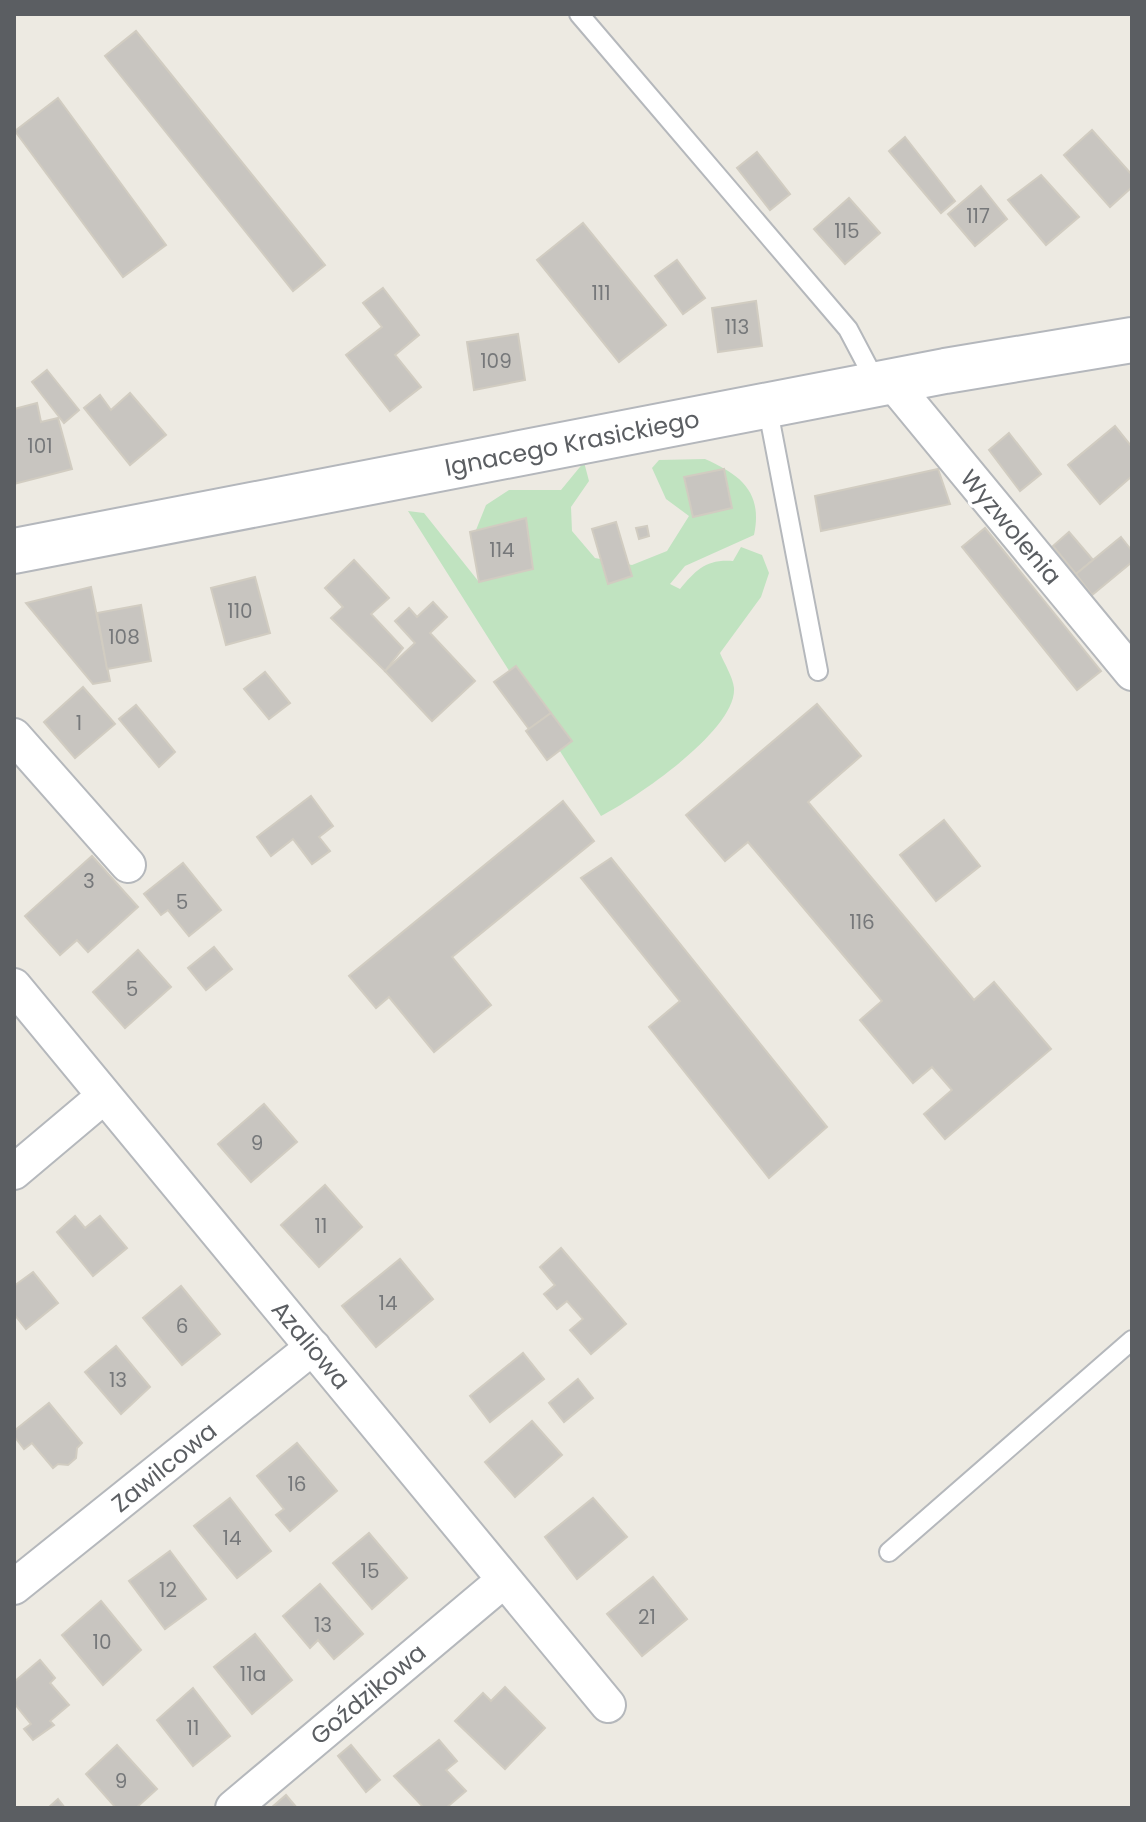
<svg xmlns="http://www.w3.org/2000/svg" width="1146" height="1822" viewBox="0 0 1146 1822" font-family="Poppins,sans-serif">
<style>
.green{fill:#c0e3c0}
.building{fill:#c8c5c0;stroke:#d1ccc1;stroke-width:2}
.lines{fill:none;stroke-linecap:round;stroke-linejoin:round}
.lane-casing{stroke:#b5b8bc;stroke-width:22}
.street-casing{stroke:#b5b8bc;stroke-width:38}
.secondary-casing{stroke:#b4b7bc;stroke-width:48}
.lane{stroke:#fff;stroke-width:18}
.street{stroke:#fff;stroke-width:34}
.secondary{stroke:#fff;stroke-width:44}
.labels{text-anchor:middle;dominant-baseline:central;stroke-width:7;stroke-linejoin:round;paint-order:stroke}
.number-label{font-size:20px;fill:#76787a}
.street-label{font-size:24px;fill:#5b5e62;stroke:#fff}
</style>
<rect width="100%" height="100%" fill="#edeae2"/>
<!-- green -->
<path class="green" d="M705,459C741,475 763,492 754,535L685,566L670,584L680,589C696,570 706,559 733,561L741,547L762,555L769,573L761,597L720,653C724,663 733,677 734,688C737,730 636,798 601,816L408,511L424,513L479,582L532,569L526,518L476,530L486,505L509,490H561L584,462L589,481L571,507L572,531L595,558L632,565L667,551L689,516L666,499L652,468L659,460Z"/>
<!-- building -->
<g class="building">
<path d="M136,31L325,265L293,291L105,56Z"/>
<path d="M58,98L166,245L123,277L15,131Z"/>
<path d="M1092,130L1132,175V187L1110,207L1064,155Z"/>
<path d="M905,137L955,201L941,213L889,151Z"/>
<path d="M757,152L790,194L770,210L737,168Z"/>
<path d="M1041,175L1079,217L1046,245L1008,200Z"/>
<path d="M981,186L1007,219L975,246L948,214Z"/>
<path d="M849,198L880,233L845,264L814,229Z"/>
<path d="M583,223L666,325L619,362L537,260Z"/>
<path d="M677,260L705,298L683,314L655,276Z"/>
<path d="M383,288L419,335L395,355L421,387L390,411L346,355L382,327L363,303Z"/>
<path d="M756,301L762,346L718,352L712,308Z"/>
<path d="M518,334L525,380L474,390L467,342Z"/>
<path d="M47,370L79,410L64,423L32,382Z"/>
<path d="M130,393L166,435L130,465L84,408L100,395L111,410Z"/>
<path d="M37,403L41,422L58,418L72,469L14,484V409Z"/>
<path d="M1115,426L1132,447V476L1100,504L1068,465Z"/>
<path d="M1009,433L1041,474L1020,491L989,450Z"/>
<path d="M724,469L732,508L693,517L684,477Z"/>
<path d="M938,469L950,504L821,531L815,496Z"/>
<path d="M526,518L533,569L479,582L470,532Z"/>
<path d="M616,522L632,576L608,584L592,529Z"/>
<path d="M647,526L649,536L639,539L636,528Z"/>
<path d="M985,528L1101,671L1077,690L962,547Z"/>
<path d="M1069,532L1093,560L1076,574L1053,546Z"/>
<path d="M1121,537L1132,551V562L1092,595L1076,574Z"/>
<path d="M354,560L389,598L371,614L403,648L385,671L331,618L343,607L325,588Z"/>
<path d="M255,577L270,633L226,645L211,588Z"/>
<path d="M91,587L110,681L93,684L26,603Z"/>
<path d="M433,602L447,617L430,633L475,681L432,721L385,671L415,643L395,621L409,608L417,617Z"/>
<path d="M141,605L151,661L107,669L97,613Z"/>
<path d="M516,666L551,713L529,729L494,682Z"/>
<path d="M265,672L290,703L269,719L244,689Z"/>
<path d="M83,687L115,724L75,758L44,722Z"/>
<path d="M817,704L861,756L808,802L974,1000L994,982L1051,1049L945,1139L924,1114L952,1090L932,1067L913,1083L860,1020L882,1001L748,842L725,861L686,815Z"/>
<path d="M136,705L175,752L159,767L119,719Z"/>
<path d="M551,713L572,741L547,760L526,731Z"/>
<path d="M311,796L333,826L319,837L330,851L312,864L293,839L271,856L257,837Z"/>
<path d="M563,801L594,841L452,957L491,1005L434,1052L389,997L376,1008L349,976Z"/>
<path d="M944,820L980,866L936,901L900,855Z"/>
<path d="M92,856L138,907L88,952L77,940L60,955L25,916Z"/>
<path d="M611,858L827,1127L769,1178L649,1027L680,1001L581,878Z"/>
<path d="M183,863L221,910L189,936L168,910L161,915L144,894Z"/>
<path d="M214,947L232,969L206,990L188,968Z"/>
<path d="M138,950L171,987L125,1028L93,992Z"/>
<path d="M264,1104L297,1142L251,1182L218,1144Z"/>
<path d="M325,1185L362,1227L319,1267L281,1225Z"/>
<path d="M75,1216L85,1228L100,1216L127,1248L93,1276L57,1232Z"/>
<path d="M561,1248L626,1324L591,1354L570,1330L583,1319L567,1301L557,1309L544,1294L555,1285L540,1267Z"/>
<path d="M400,1259L433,1299L376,1347L342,1306Z"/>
<path d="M33,1272L58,1303L26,1329L14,1314V1286Z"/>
<path d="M181,1286L220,1334L182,1365L143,1318Z"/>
<path d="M116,1346L150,1387L121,1414L85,1372Z"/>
<path d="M523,1353L544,1379L490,1422L470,1396Z"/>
<path d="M578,1379L593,1398L564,1422L549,1403Z"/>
<path d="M49,1403L82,1443L77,1448L76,1458L68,1465L58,1464L53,1468L32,1443L24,1449L14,1436V1431Z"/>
<path d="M532,1421L562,1455L515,1497L485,1462Z"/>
<path d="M297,1443L337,1491L290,1531L276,1515L284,1509L257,1476Z"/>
<path d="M230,1498L271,1551L237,1578L194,1526Z"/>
<path d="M593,1498L627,1537L577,1579L545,1537Z"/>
<path d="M369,1533L407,1578L372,1609L333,1563Z"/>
<path d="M170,1551L206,1599L165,1629L129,1581Z"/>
<path d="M653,1577L687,1619L642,1656L607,1614Z"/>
<path d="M320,1584L363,1634L334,1659L318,1640L310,1648L283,1616Z"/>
<path d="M101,1601L141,1650L103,1685L62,1635Z"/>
<path d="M255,1634L292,1680L252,1714L214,1667Z"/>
<path d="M40,1660L55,1678L50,1683L69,1705L50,1721L54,1725L33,1740L24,1729L31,1724L14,1703V1682Z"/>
<path d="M505,1687L545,1728L505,1769L455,1721L483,1693L491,1701Z"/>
<path d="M193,1688L230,1736L193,1766L157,1720Z"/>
<path d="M439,1740L457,1761L446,1770L466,1791L446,1808H424L394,1776Z"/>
<path d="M117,1745L157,1789L136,1808H116L86,1774Z"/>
<path d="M351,1745L380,1780L366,1792L338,1756Z"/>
<path d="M286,1795L297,1808H271Z"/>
<path d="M58,1799L65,1808H48Z"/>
</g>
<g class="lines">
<defs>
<g id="lane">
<path d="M579,14L848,329L877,384"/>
<path d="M767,405L818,671"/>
<path d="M889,1552L1132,1340"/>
</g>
<g id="street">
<path d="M891,381L1132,673"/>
<path d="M14,736L128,865"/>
<path d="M14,986L608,1705"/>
<path d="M14,1172L103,1097"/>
<path d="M14,1587L313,1347"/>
<path d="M233,1808L503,1581"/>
</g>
<path id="secondary" d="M14,551L945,371L1132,340"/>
</defs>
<!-- lane casing -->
<use href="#lane" class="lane-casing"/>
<!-- street casing -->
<use href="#street" class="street-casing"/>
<!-- secondary casing -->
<use href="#secondary" class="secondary-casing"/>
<!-- lane -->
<use href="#lane" class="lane"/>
<!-- street -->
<use href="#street" class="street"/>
<!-- secondary -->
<use href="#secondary" class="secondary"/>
</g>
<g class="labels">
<!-- number labels -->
<g class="number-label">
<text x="978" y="216">117</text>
<text x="847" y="231">115</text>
<text x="601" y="293">111</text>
<text x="737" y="327">113</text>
<text x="496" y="361">109</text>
<text x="40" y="446">101</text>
<text x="502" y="550">114</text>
<text x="240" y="611">110</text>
<text x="124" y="637">108</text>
<text x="79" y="723">1</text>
<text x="89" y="881">3</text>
<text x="182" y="902">5</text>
<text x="862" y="922">116</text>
<text x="132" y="989">5</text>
<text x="257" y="1143">9</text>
<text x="321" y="1226">11</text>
<text x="388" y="1303">14</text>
<text x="182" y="1326">6</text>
<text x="118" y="1380">13</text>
<text x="297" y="1484">16</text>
<text x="232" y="1538">14</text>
<text x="370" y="1571">15</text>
<text x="168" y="1590">12</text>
<text x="647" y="1617">21</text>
<text x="323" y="1625">13</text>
<text x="102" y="1642">10</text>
<text x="253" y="1674">11a</text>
<text x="193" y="1728">11</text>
<text x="121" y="1781">9</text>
</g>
<!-- street labels -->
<g class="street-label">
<text transform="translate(572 443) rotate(-11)">Ignacego Krasickiego</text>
<text transform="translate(1011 527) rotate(50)">Wyzwolenia</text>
<text transform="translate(311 1345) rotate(50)">Azaliowa</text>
<text transform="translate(164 1467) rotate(-39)">Zawilcowa</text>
<text transform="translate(368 1694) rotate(-40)">Goździkowa</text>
</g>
</g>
<!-- border -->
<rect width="1146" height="1822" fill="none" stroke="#5b5e62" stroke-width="32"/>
</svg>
